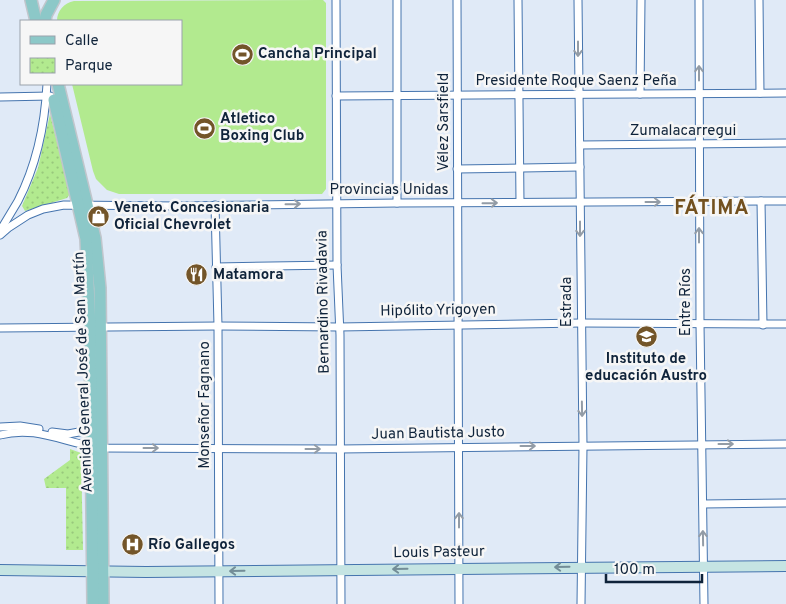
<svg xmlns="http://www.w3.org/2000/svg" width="786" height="604" viewBox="0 0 786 604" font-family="Overpass,sans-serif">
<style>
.grass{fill:#b2ea8f}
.park{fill:url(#park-dots)}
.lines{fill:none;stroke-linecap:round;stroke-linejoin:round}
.street-casing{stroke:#4574ae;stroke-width:9}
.secondary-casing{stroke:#4574ae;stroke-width:12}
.primary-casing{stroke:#c1c6cc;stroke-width:14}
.street{stroke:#fff;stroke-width:7}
.secondary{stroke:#c5e4e3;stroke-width:10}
.primary{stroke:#8cc8c8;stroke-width:11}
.oneway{stroke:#939ca6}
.oneway2{stroke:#738d97}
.labels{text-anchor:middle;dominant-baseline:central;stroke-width:5;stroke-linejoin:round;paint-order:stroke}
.poi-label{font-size:15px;font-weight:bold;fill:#0f233a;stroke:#f6f6f6;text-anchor:start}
.street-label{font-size:15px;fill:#0f233a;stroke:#f6f6f6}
.district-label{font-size:20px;font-weight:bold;letter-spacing:1px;fill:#72501e;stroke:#f6f6f6}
</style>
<defs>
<pattern id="park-dots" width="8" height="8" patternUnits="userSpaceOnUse" patternTransform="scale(1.25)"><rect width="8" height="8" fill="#b2ea8f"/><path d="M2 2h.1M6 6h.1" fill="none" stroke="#98c87c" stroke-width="1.8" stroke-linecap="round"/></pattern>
</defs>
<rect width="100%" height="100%" fill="#e0eaf7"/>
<!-- grass -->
<path class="grass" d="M323,0L326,3V189L322,194H119L107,190L96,179L93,171L72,84H181V21H57C57,11 64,3 74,1Z"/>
<!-- park -->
<g class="park">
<path d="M50,114L70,194L67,198L25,211L22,206L38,168Z"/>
<path d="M70,449L81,453L83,550H66V488H46L44,479L70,460Z"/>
</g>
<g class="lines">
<defs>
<g id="street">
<path d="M336,0L337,265L340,335L341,604"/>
<path d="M457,0L459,604"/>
<path d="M518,0L520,202"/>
<path d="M578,0L583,446L581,604"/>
<path d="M699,0L700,324L704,604"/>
<path d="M759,0L760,93"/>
<path d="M640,94L641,0"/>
<path d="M336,96L786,93"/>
<path d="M0,97L50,96"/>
<path d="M580,145L786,143"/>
<path d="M457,169L580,167"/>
<path d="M761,201L763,325"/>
<path d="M397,203V0"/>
<path d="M215,205L218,326L219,604"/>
<path d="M0,231C6,221 12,211 18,201C36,166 45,123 47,84"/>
<path d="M0,235L8,228L28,215L43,209L64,205L179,206L397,203L786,201"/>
<path d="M216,267L337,265"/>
<path d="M0,328L218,326L339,327L581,323L786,324"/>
<path d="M0,427L20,426L39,429"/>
<path d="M52,432L68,434L90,430"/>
<path d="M0,435C38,425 65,444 102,448L340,449L786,444"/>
<path d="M703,504L786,503"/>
</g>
<path id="secondary" d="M0,570L146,572L786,566"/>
<g id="primary">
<path d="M31,0L36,21"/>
<path d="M45,21L46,15L54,0"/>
<path d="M58,84L95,238L100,288L103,604"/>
<path d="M54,100L86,239L90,327L93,604"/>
</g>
</defs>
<!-- street casing -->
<use href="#street" class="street-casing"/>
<!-- secondary casing -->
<use href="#secondary" class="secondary-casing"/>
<!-- primary casing -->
<use href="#primary" class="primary-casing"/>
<!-- street -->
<use href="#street" class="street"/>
<!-- secondary -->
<use href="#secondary" class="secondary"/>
<!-- primary -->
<use href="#primary" class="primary"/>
</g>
<!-- one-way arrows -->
<defs><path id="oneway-shaft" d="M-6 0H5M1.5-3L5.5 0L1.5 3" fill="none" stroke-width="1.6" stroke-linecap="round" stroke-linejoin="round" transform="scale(1.25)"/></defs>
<g class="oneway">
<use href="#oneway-shaft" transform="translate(578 49) rotate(90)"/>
<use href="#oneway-shaft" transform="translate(699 73) rotate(-90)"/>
<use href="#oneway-shaft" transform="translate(653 202)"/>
<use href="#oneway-shaft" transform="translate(490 203) rotate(-1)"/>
<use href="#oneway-shaft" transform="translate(293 204) rotate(-1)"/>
<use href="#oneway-shaft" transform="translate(580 229) rotate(90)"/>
<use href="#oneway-shaft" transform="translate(699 235) rotate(-90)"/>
<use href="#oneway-shaft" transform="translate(582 409) rotate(89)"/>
<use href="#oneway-shaft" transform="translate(726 444)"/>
<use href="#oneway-shaft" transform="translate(528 446)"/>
<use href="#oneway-shaft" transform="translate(151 448)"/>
<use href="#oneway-shaft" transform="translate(313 449)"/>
<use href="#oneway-shaft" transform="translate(459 520) rotate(-90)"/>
<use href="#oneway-shaft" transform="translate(703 538) rotate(-91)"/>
</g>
<g class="oneway2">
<use href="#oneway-shaft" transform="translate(562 567) rotate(179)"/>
<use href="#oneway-shaft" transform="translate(400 569) rotate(179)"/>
<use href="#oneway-shaft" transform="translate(237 571) rotate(179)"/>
</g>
<!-- icons -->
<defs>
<symbol id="stadium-disc" viewBox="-11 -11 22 22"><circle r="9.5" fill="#735529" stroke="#f6f6f6"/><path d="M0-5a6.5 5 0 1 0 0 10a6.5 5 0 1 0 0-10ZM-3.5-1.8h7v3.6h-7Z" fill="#fff"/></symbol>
<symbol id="shop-disc" viewBox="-11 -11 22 22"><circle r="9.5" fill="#735529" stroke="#f6f6f6"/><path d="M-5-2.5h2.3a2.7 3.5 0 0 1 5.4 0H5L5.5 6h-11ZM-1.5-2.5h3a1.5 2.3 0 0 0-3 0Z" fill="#fff"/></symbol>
<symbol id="restaurant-disc" viewBox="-11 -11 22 22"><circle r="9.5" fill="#735529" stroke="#f6f6f6"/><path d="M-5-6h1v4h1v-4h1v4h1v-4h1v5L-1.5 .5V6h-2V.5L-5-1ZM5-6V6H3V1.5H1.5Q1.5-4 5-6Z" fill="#fff"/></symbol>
<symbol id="school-disc" viewBox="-11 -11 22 22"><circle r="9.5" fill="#735529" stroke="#f6f6f6"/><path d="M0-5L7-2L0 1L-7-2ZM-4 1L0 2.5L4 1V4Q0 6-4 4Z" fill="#fff"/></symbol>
<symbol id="hospital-disc" viewBox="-11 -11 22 22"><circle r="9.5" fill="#735529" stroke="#f6f6f6"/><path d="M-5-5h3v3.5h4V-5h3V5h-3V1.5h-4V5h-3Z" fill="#fff"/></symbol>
</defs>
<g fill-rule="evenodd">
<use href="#stadium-disc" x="230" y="42" width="25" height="25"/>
<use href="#stadium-disc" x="192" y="116" width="25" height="25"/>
<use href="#shop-disc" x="86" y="204" width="25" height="25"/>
<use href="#restaurant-disc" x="184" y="262" width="25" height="25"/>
<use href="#school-disc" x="634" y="324" width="25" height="25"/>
<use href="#hospital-disc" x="120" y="532" width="25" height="25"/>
</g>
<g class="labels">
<!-- poi labels -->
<g class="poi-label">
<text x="258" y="54">Cancha Principal</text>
<text x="220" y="119">Atletico<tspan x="220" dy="17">Boxing Club</tspan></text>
<text x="114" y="208">Veneto. Concesionaria<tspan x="114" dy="17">Oficial Chevrolet</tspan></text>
<text x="213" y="275">Matamora</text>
<text x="646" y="359" text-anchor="middle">Instituto de<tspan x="646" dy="17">educación Austro</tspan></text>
<text x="148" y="545">Río Gallegos</text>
</g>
<!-- street labels -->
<g class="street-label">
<text x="576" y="81">Presidente Roque Saenz Peña</text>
<text transform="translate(444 122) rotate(-90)">Vélez Sarsfield</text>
<text x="683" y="131">Zumalacarregui</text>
<text x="389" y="190">Provincias Unidas</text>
<text transform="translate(324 302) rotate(-91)">Bernardino Rivadavia</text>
<text transform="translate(567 302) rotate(-90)">Estrada</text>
<text transform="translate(686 302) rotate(-90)">Entre Ríos</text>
<text transform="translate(438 311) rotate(-1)">Hipólito Yrigoyen</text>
<text transform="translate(84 372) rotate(-92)">Avenida General José de San Martín</text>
<text transform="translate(205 405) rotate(-90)">Monseñor Fagnano</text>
<text transform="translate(438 434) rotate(-1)">Juan Bautista Justo</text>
<text transform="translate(439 553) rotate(-1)">Louis Pasteur</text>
</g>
<!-- district labels -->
<g class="district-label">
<text x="712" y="209">FÁTIMA</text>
</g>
</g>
<!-- legend -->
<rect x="20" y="20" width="162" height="65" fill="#f6f6f6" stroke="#9aa2ab"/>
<rect x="30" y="36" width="25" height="8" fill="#8cc8c8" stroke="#9aa2ab"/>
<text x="65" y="45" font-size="15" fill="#0f233a">Calle</text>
<rect x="30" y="58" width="25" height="15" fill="url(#park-dots)" stroke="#9aa2ab"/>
<text x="65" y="70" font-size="15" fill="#0f233a">Parque</text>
<!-- scale -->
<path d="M606 574v8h96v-8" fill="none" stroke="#0f233a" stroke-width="2.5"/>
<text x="614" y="574" font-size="15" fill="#0f233a" stroke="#f6f6f6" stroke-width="4" paint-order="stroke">100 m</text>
</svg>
